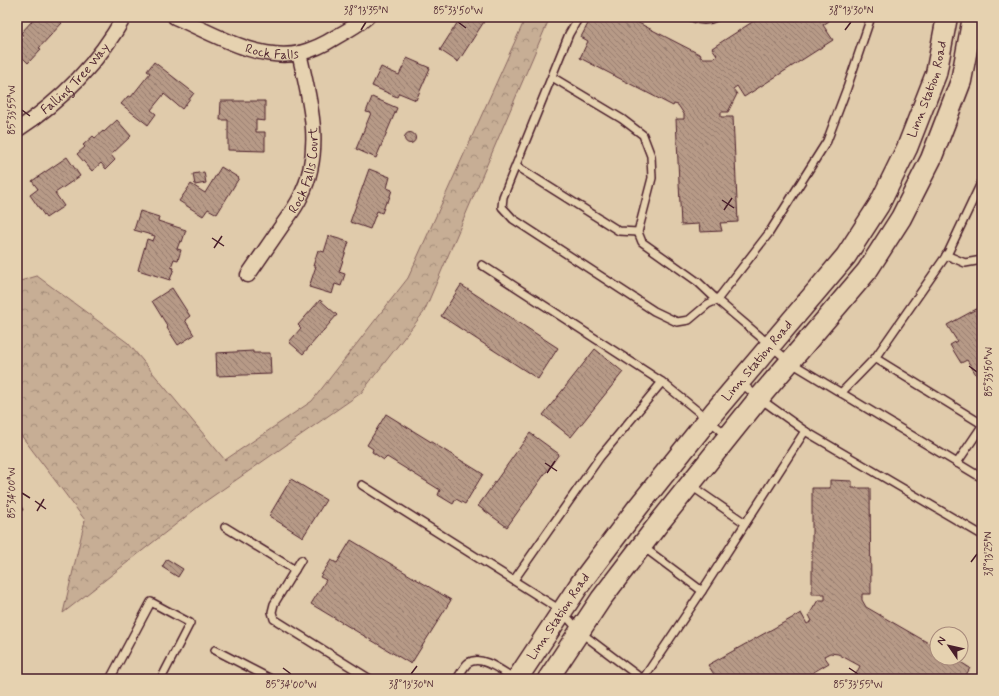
<svg xmlns="http://www.w3.org/2000/svg" width="999" height="696" viewBox="0 0 999 696" font-family="Mynerve,sans-serif">
<style>
.forest{fill:url(#forest-crowns);stroke:#886660}
.building{fill:url(#building-back-hatch);stroke:#4a1f2b}
.lines{fill:none;stroke-linecap:round;stroke-linejoin:round}
.lane-casing{stroke:#4a1f2b;stroke-width:10}
.street-casing{stroke:#4a1f2b;stroke-width:17}
.secondary-casing{stroke:#4a1f2b;stroke-width:23}
.lane{stroke:#e6d2b0;stroke-width:7}
.street{stroke:#e6d2b0;stroke-width:14}
.secondary{stroke:#e6d2b0;stroke-width:20}
.ticks{fill:none;stroke:#4a1f2b;stroke-width:1.5}
.labels{text-anchor:middle;dominant-baseline:central;stroke-width:3.5;stroke-linejoin:round;paint-order:stroke}
.street-label{font-size:13px;fill:#4a1f2b;stroke:#e6d2b0}
.neatline{fill:none;stroke:#4a1f2b;stroke-width:1.5}
.ticks-label{font-size:10px;text-anchor:middle;fill:#4a1f2b}
</style>
<defs>
<pattern id="forest-crowns" width="20" height="18" patternUnits="userSpaceOnUse"><rect width="20" height="18" fill="#c7ae95"/><path d="M2 6a3 3 0 1 1 6 0M12 15a3 3 0 1 1 6 0" fill="none" stroke="#a48d7a"/></pattern>
<pattern id="building-back-hatch" width="6" height="6" patternUnits="userSpaceOnUse"><rect width="6" height="6" fill="#b79a87"/><path d="M-1 5l2 2M0 0l6 6M5-1l2 2" fill="none" stroke="#977d6f"/></pattern>
</defs>
<rect width="100%" height="100%" fill="#e0cbab"/>
<filter id="ink" filterUnits="userSpaceOnUse"><feTurbulence type="fractalNoise" baseFrequency=".025" numOctaves="2"/><feDisplacementMap in="SourceGraphic" scale="8" xChannelSelector="R" yChannelSelector="G"/><feConvolveMatrix kernelMatrix="1 2 1 2 8 2 1 2 1" color-interpolation-filters="sRGB"/></filter>
<g filter="url(#ink)">
<!-- forest -->
<path class="forest" d="M526,17H550L424,312L361,393L203,503L63,613L85,520L17,430V282L37,276L128,343L225,460L312,401L408,278Z"/>
<!-- building -->
<g class="building">
<path d="M30,17H55L62,23L39,48L41,49L28,63L17,52V45L24,37L21,33L33,20Z"/>
<path d="M461,17H487L458,62L440,50Z"/>
<path d="M600,17H627L701,55L700,57L704,58H714L717,55L712,48L760,17H827L829,21L823,25L833,40L744,97L737,86L733,89L737,94L728,112H721V117H733L738,222L720,223L722,231L700,232L699,224L681,225L676,119H684V114L678,105L674,104L673,106L580,58L588,41L581,37L591,18L598,21Z"/>
<path d="M407,58L430,68L416,100L399,93L397,97L372,86L381,67L399,75Z"/>
<path d="M154,62L194,93L182,109L164,94L151,110L156,114L148,125L121,104L128,96L131,97L150,73L147,71Z"/>
<path d="M372,97L397,108L376,158L356,149L371,113L366,112Z"/>
<path d="M221,101H265V121L256,120V132H265V151L228,150V120H220Z"/>
<path d="M117,120L131,136L111,155L115,160L106,169L101,163L92,171L77,154L85,147L83,145L93,136L95,138L103,131L104,132Z"/>
<circle cx="410" cy="138" r="5.5"/>
<path d="M67,157L80,176L55,193L64,206L46,218L30,195L38,189L32,181Z"/>
<path d="M221,167L239,178L217,214L208,209L203,216L179,201L191,184L205,193Z"/>
<path d="M369,169L390,177L387,188L392,190L388,202H386L382,213L377,211L370,229L350,222Z"/>
<path d="M204,172L206,183L195,185L193,174Z"/>
<path d="M140,211L159,217L158,221L186,230L182,242L180,241L177,249L181,250L178,260L174,259L171,267L174,268L170,280L138,270L147,239L153,241L155,236L134,230Z"/>
<path d="M329,236L349,242L339,272L345,274L341,286L335,284L332,294L309,287L316,266H313L318,250L324,252Z"/>
<path d="M461,285L558,348L538,379L441,316Z"/>
<path d="M172,288L190,316L185,320L194,335L178,345L167,328L168,327L152,301Z"/>
<path d="M320,300L337,315L303,354L289,342L301,328L298,325Z"/>
<path d="M982,306V373L977,376L967,360L961,363L950,345L957,341L947,325Z"/>
<path d="M595,349L623,372L571,437L543,415Z"/>
<path d="M253,351V353H270L271,374L217,376L216,353Z"/>
<path d="M386,414L483,474L465,504L456,499L453,504L438,495L440,490L387,457L384,460L372,452L373,449L367,445Z"/>
<path d="M530,433L559,454L507,527L478,506Z"/>
<path d="M291,479L326,500L303,537L269,516Z"/>
<path d="M830,480L852,481V488H870L871,594H862V600L866,607L937,648V658H954L970,668L964,679H861L855,676L860,666L838,654L830,653L824,656L829,663L802,679H717L708,665L801,613L807,624L812,621L809,615L818,600H825V594H812V488H830Z"/>
<path d="M17,497L23,510L17,513Z"/>
<path d="M351,540L451,600L411,664L311,604L326,580L320,577L331,560L337,563Z"/>
<path d="M167,559L183,569L178,577L162,567Z"/>
</g>
<g class="lines">
<defs>
<g id="lane">
<path d="M579,17L569,34L503,197L502,207L513,219L654,311L677,322L689,320L708,304L717,300L769,233L827,141L847,88L871,17"/>
<path d="M692,17C700,21 708,21 716,17"/>
<path d="M552,77L622,119L643,135L651,156L652,178L638,232L642,242L698,282L717,300L790,362L982,478"/>
<path d="M516,166L619,231L638,232"/>
<path d="M946,255L965,263L982,260"/>
<path d="M482,265L662,382L728,436"/>
<path d="M875,358L982,424"/>
<path d="M741,383L759,398L805,431L982,535"/>
<path d="M841,393L875,358L948,253L982,181"/>
<path d="M957,463L982,426"/>
<path d="M362,485L562,611L580,632L642,679"/>
<path d="M690,485L745,523"/>
<path d="M225,527L295,570"/>
<path d="M642,546L702,591"/>
<path d="M301,560L274,604L272,612L274,619L370,679"/>
<path d="M514,580L600,457L662,382"/>
<path d="M215,650L271,679"/>
<path d="M110,679L151,602L190,623L161,679"/>
<path d="M457,679C460,675 464,666 468,663C482,654 503,672 515,679"/>
<path d="M643,679L702,591L805,431"/>
</g>
<g id="street">
<path id="s1" d="M175,17C212,33 258,62 300,53C312,50 325,44 336,37C347,31 358,25 367,17"/>
<path id="s2" d="M17,130C61,101 98,63 124,17"/>
<path id="s3" d="M248,275C259,259 270,243 281,227C288,217 296,207 301,196C324,149 310,101 299,53"/>
</g>
<g id="secondary">
<path id="s4" d="M517,679L580,584L638,507L714,412L846,256L879,205L907,148L936,74L947,17"/>
<path d="M548,679L601,599L659,523L759,398L867,271L901,218L931,159L961,81L973,17"/>
</g>
</defs>
<!-- lane casing -->
<use href="#lane" class="lane-casing"/>
<!-- street casing -->
<use href="#street" class="street-casing"/>
<!-- secondary casing -->
<use href="#secondary" class="secondary-casing"/>
<!-- lane -->
<use href="#lane" class="lane"/>
<!-- street -->
<use href="#street" class="street"/>
<!-- secondary -->
<use href="#secondary" class="secondary"/>
</g>
</g>
<!-- ticks -->
<path class="ticks" d="M458,22L466,28M361,30L366,22M845,30L851,22M22,110L30,116M722,200L734,208M724,210L732,198M212,238L224,246M214,248L222,236M969,366L977,372M545,463L557,471M547,473L555,461M22,493L30,498M35,501L46,509M37,511L44,499M971,562L977,554M283,668L291,674M849,668L858,674M411,674L417,666"/>
<g class="labels">
<!-- street labels -->
<g class="street-label">
<text stroke="none"><textPath href="#s1" startOffset="104">Rock Falls</textPath></text>
<text stroke="none"><textPath href="#s2" startOffset="78">Falling Tree Way</textPath></text>
<text stroke="none"><textPath href="#s4" startOffset="723">Linn Station Road</textPath></text>
<text stroke="none"><textPath href="#s3" startOffset="121">Rock Falls Court</textPath></text>
<text stroke="none"><textPath href="#s4" startOffset="399">Linn Station Road</textPath></text>
<text stroke="none"><textPath href="#s4" startOffset="75">Linn Station Road</textPath></text>
</g>
</g>
<!-- margin -->
<rect width="999" height="696" fill="none" stroke="#e6d2b0" stroke-width="44"/>
<!-- north arrow -->
<g transform="translate(949 646) rotate(304)"><circle r="19" fill="#e6d2b0" stroke="#a88a7b"/>
<path d="M0-3L7 15L0 10L-7 15Z" fill="#4a1f2b"/>
<text y="-6" font-size="11" font-weight="bold" text-anchor="middle" fill="#4a1f2b">N</text>
</g>
<rect x="22" y="22" width="955" height="652" class="neatline"/>
<g class="ticks-label">
<text x="366" y="14">38°13'35"N</text>
<text x="458" y="14">85°33'50"W</text>
<text x="851" y="14">38°13'30"N</text>
<text transform="translate(11 110) rotate(-90)" y="4">85°33'55"W</text>
<text transform="translate(988 372) rotate(-90)" y="4">85°33'50"W</text>
<text transform="translate(11 493) rotate(-90)" y="4">85°34'00"W</text>
<text transform="translate(988 554) rotate(-90)" y="4">38°13'25"N</text>
<text x="291" y="688">85°34'00"W</text>
<text x="411" y="688">38°13'30"N</text>
<text x="858" y="688">85°33'55"W</text>
</g>
</svg>
